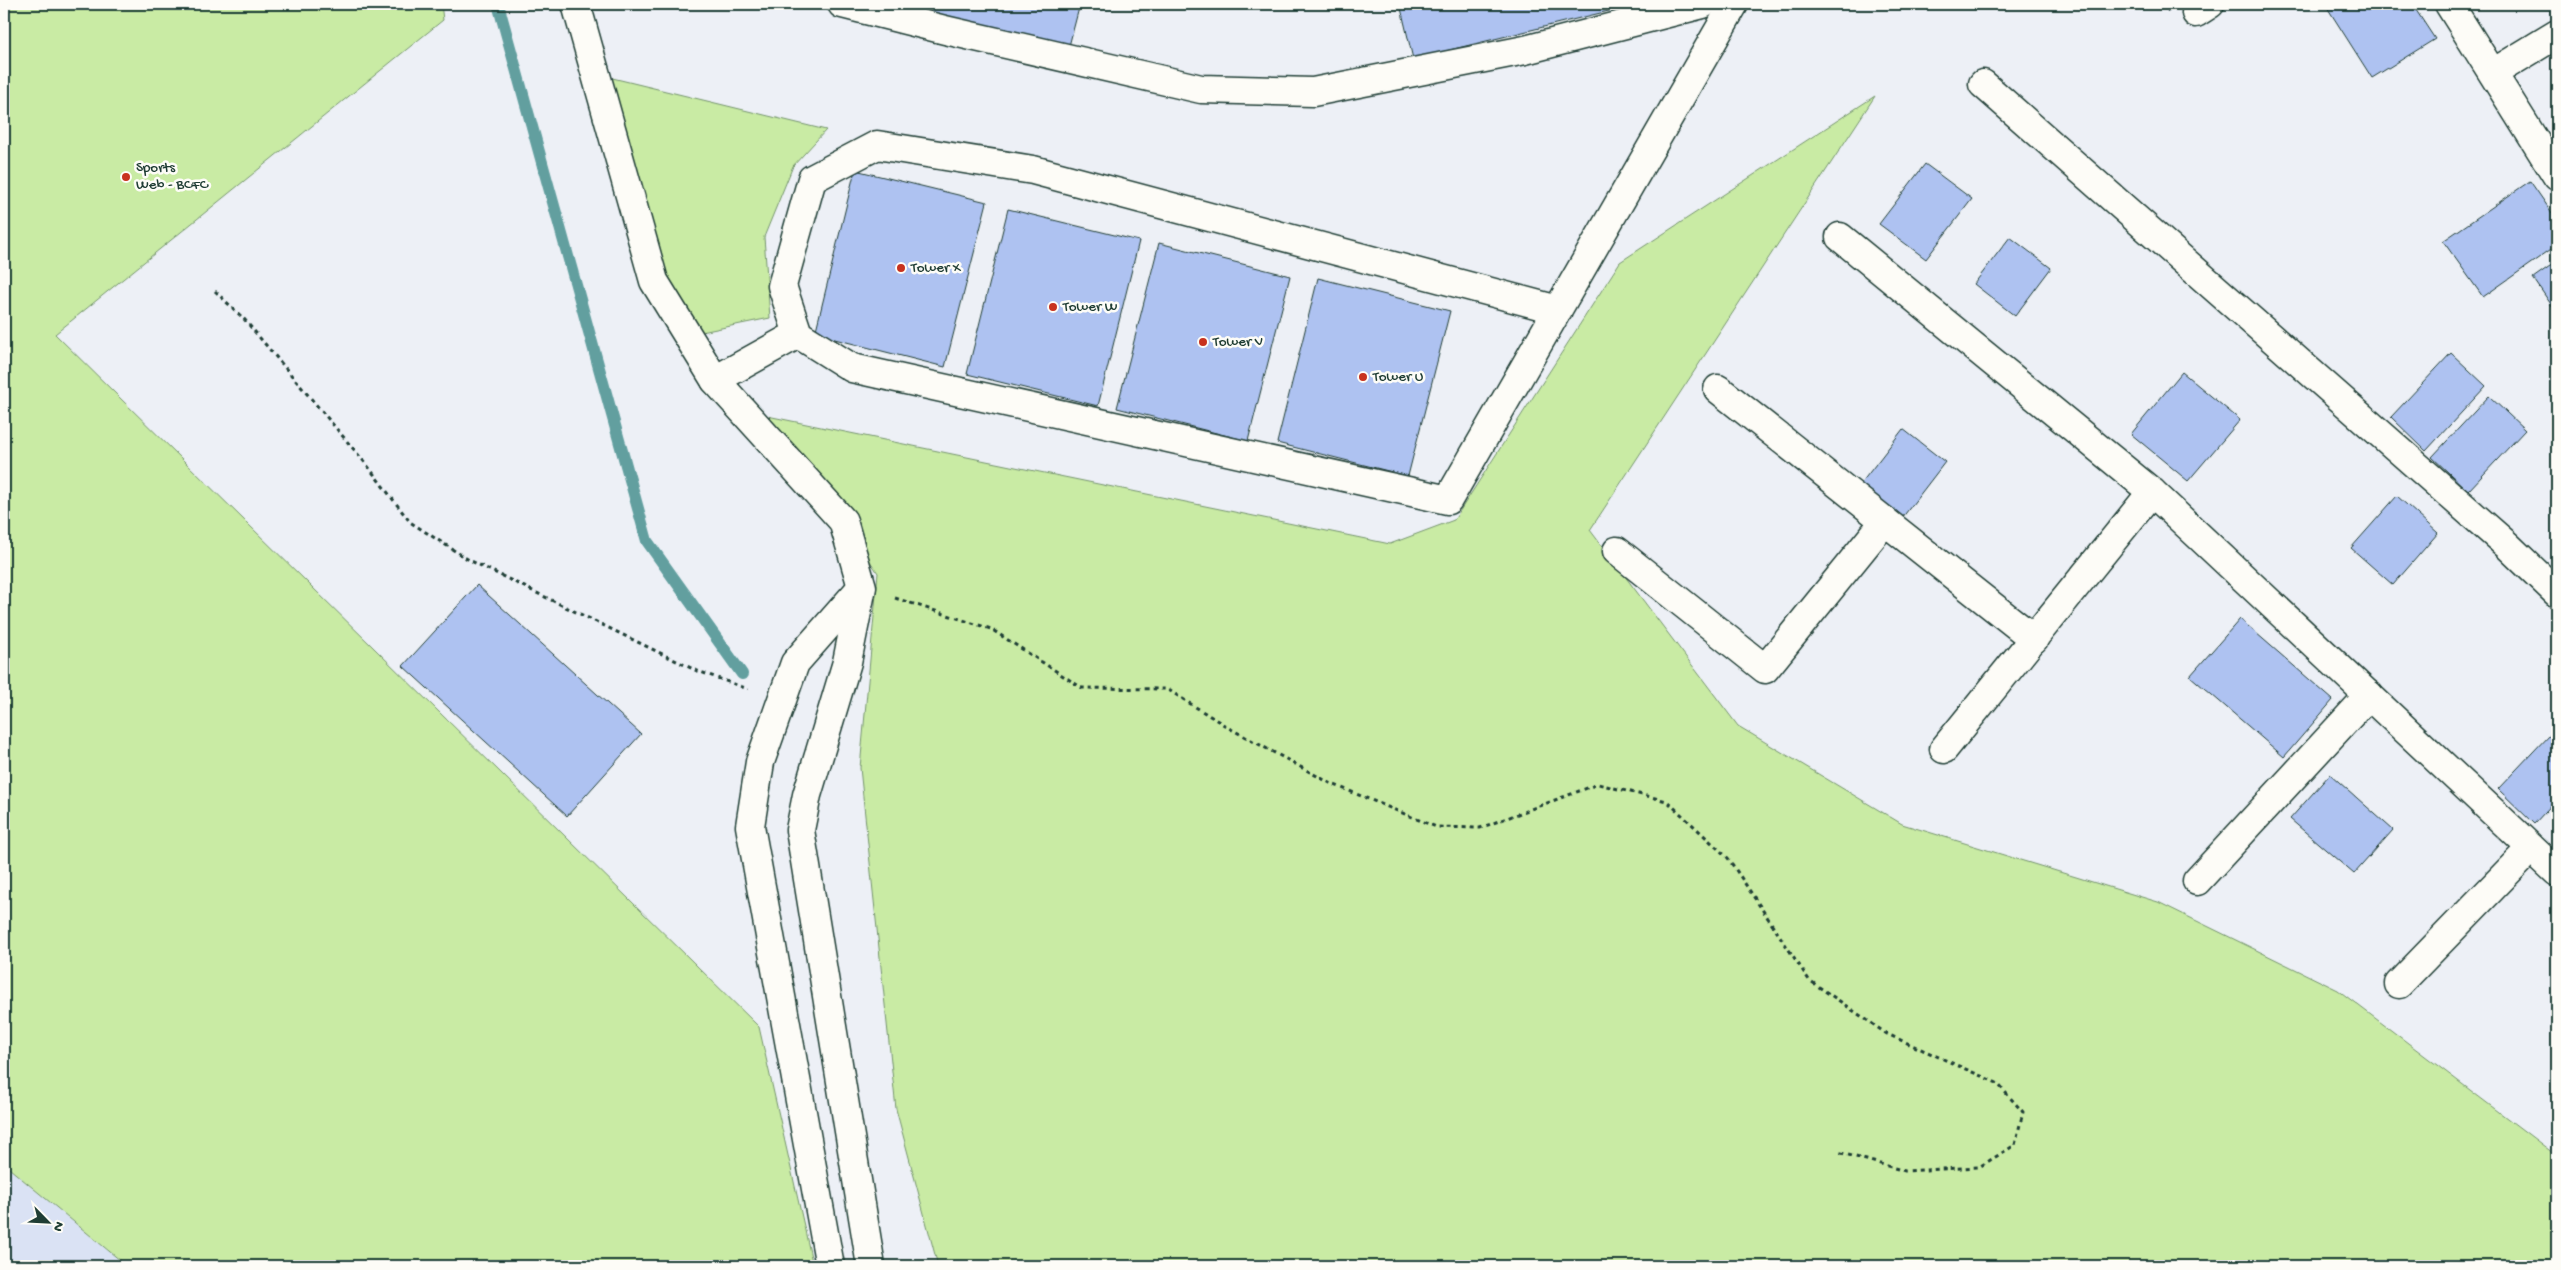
<svg xmlns="http://www.w3.org/2000/svg" width="2561" height="1270" viewBox="0 0 2561 1270" font-family="'Gochi Hand',sans-serif">
<style>
.built{fill:#dae2f4}
.green{fill:#c9eba4;stroke:#74946c}
.lines{fill:none;stroke-linecap:round;stroke-linejoin:round}
.stream{stroke:#629f9f;stroke-width:12}
.building{fill:#aec2f1;stroke:#1f3d34}
.minor-casing{stroke:#1f3d34;stroke-width:31}
.path{stroke:#1f3d34;stroke-width:3;stroke-dasharray:4 4;stroke-linecap:butt}
.minor{stroke:#fdfcf7;stroke-width:28}
.poi-dot{fill:#c8321e;stroke:#fdfcf7;stroke-width:2}
.labels{text-anchor:middle;dominant-baseline:central;stroke-width:5;stroke-linejoin:round;paint-order:stroke}
.poi-label{font-size:15px;fill:#1f3d34;stroke:#fdfcf7;text-anchor:start}
</style>
<rect width="100%" height="100%" fill="#edf0f6"/>
<filter id="ink" filterUnits="userSpaceOnUse"><feTurbulence type="fractalNoise" baseFrequency=".02" numOctaves="2"/><feDisplacementMap in="SourceGraphic" scale="10" xChannelSelector="R" yChannelSelector="G"/><feConvolveMatrix kernelMatrix="1 2 1 2 8 2 1 2 1" color-interpolation-filters="sRGB"/></filter>
<g filter="url(#ink)">
<!-- built -->
<path class="built" d="M4,1164L127,1266H4Z"/>
<!-- green -->
<g class="green">
<path d="M4,4H441L443,20L55,334L759,1027L813,1266H127L4,1164Z"/>
<path d="M596,74L826,130L793,166L764,237L770,318L687,335Z"/>
<path d="M1875,96L1590,530L1738,726L1902,824L2158,902L2338,990L2557,1156V1266H938L896,1109L860,768L878,573L843,521L743,411L1390,544L1454,520L1620,262Z"/>
</g>
<g class="lines">
<!-- stream -->
<path class="stream" d="M498,4L647,541L742,674"/>
</g>
<!-- building -->
<g class="building">
<path d="M893,4H1080L1069,46Z"/>
<path d="M1400,4H1637L1413,59Z"/>
<path d="M2163,4H2180L2168,12Z"/>
<path d="M2325,4H2412L2435,39L2372,78Z"/>
<path d="M1925,164L1972,199L1926,259L1879,224Z"/>
<path d="M855,170L987,202L945,367L815,334Z"/>
<path d="M2530,181L2557,220V245L2483,297L2443,241Z"/>
<path d="M1008,209L1139,241L1098,406L967,374Z"/>
<path d="M2010,237L2051,268L2015,316L1974,284Z"/>
<path d="M1159,243L1290,276L1248,441L1117,408Z"/>
<path d="M2557,261V313L2533,278Z"/>
<path d="M1318,278L1450,311L1408,476L1277,443Z"/>
<path d="M2451,353L2486,386L2426,451L2391,417Z"/>
<path d="M2182,372L2240,420L2188,481L2131,434Z"/>
<path d="M2489,396L2525,430L2468,491L2432,457Z"/>
<path d="M1903,429L1945,462L1902,518L1859,486Z"/>
<path d="M2397,496L2438,533L2393,585L2351,548Z"/>
<path d="M477,585L641,734L567,816L403,666Z"/>
<path d="M2240,619L2333,700L2284,757L2190,676Z"/>
<path d="M2550,734L2557,742V799L2534,824L2498,789Z"/>
<path d="M2330,774L2393,830L2354,874L2290,819Z"/>
</g>
<g class="lines">
<defs>
<g id="minor">
<path d="M576,4L654,281L715,380L843,521L862,587L847,662L807,795L800,830L871,1266"/>
<path d="M842,4L945,30L1201,89L1313,92L1525,50L1703,4"/>
<path d="M2449,4L2557,176"/>
<path d="M2196,13L2210,4"/>
<path d="M2493,73L2557,34"/>
<path d="M1983,84L2508,546L2557,593"/>
<path d="M1840,237L2152,492L2557,872"/>
<path d="M1558,310L1033,170L877,145L812,179L782,286L798,334L852,368L1448,500L1734,4"/>
<path d="M715,380L798,334"/>
<path d="M1718,389L2034,639"/>
<path d="M1617,551L1765,669L1885,521"/>
<path d="M1944,749L2152,492"/>
<path d="M2197,881L2369,695"/>
<path d="M2399,984L2531,848"/>
<path d="M830,1266L750,826L760,762L795,663L861,588"/>
</g>
</defs>
<!-- minor casing -->
<use href="#minor" class="minor-casing"/>
<!-- path -->
<g class="path">
<path d="M215,291L244,319L367,465L410,522L469,560L695,670L748,689"/>
<path d="M895,598L991,629L1082,688L1167,689L1229,728L1330,783L1436,827L1480,828L1598,784L1667,801L1728,858L1809,980L1887,1034L1997,1083L2023,1112L2015,1145L1979,1167L1905,1171L1838,1152"/>
</g>
<!-- minor -->
<use href="#minor" class="minor"/>
</g>
</g>
<!-- markers -->
<g class="poi-dot">
<circle cx="126" cy="177" r="5"/>
<circle cx="901" cy="268" r="5"/>
<circle cx="1053" cy="307" r="5"/>
<circle cx="1203" cy="342" r="5"/>
<circle cx="1363" cy="377" r="5"/>
</g>
<g class="labels">
<!-- poi labels -->
<g class="poi-label">
<text x="136" y="168">Sports<tspan x="136" dy="17">Web - BCFC</tspan></text>
<text x="911" y="268">Tower X</text>
<text x="1063" y="307">Tower W</text>
<text x="1213" y="342">Tower V</text>
<text x="1373" y="377">Tower U</text>
</g>
</g>
<!-- margin -->
<rect width="2561" height="1270" fill="none" stroke="#fdfcf7" stroke-width="20"/>
<rect x="10" y="10" width="2541" height="1250" fill="none" stroke="#1f3d34" stroke-width="2" filter="url(#ink)"/>
<!-- north arrow -->
<g transform="translate(48 1222) rotate(114)" stroke="#fdfcf7" stroke-width="4" paint-order="stroke">
<path d="M0-4L9 19L0 12L-9 19Z" fill="#1f3d34"/>
<text y="-8" font-size="14" font-weight="bold" text-anchor="middle" fill="#1f3d34">N</text>
</g>
</svg>
